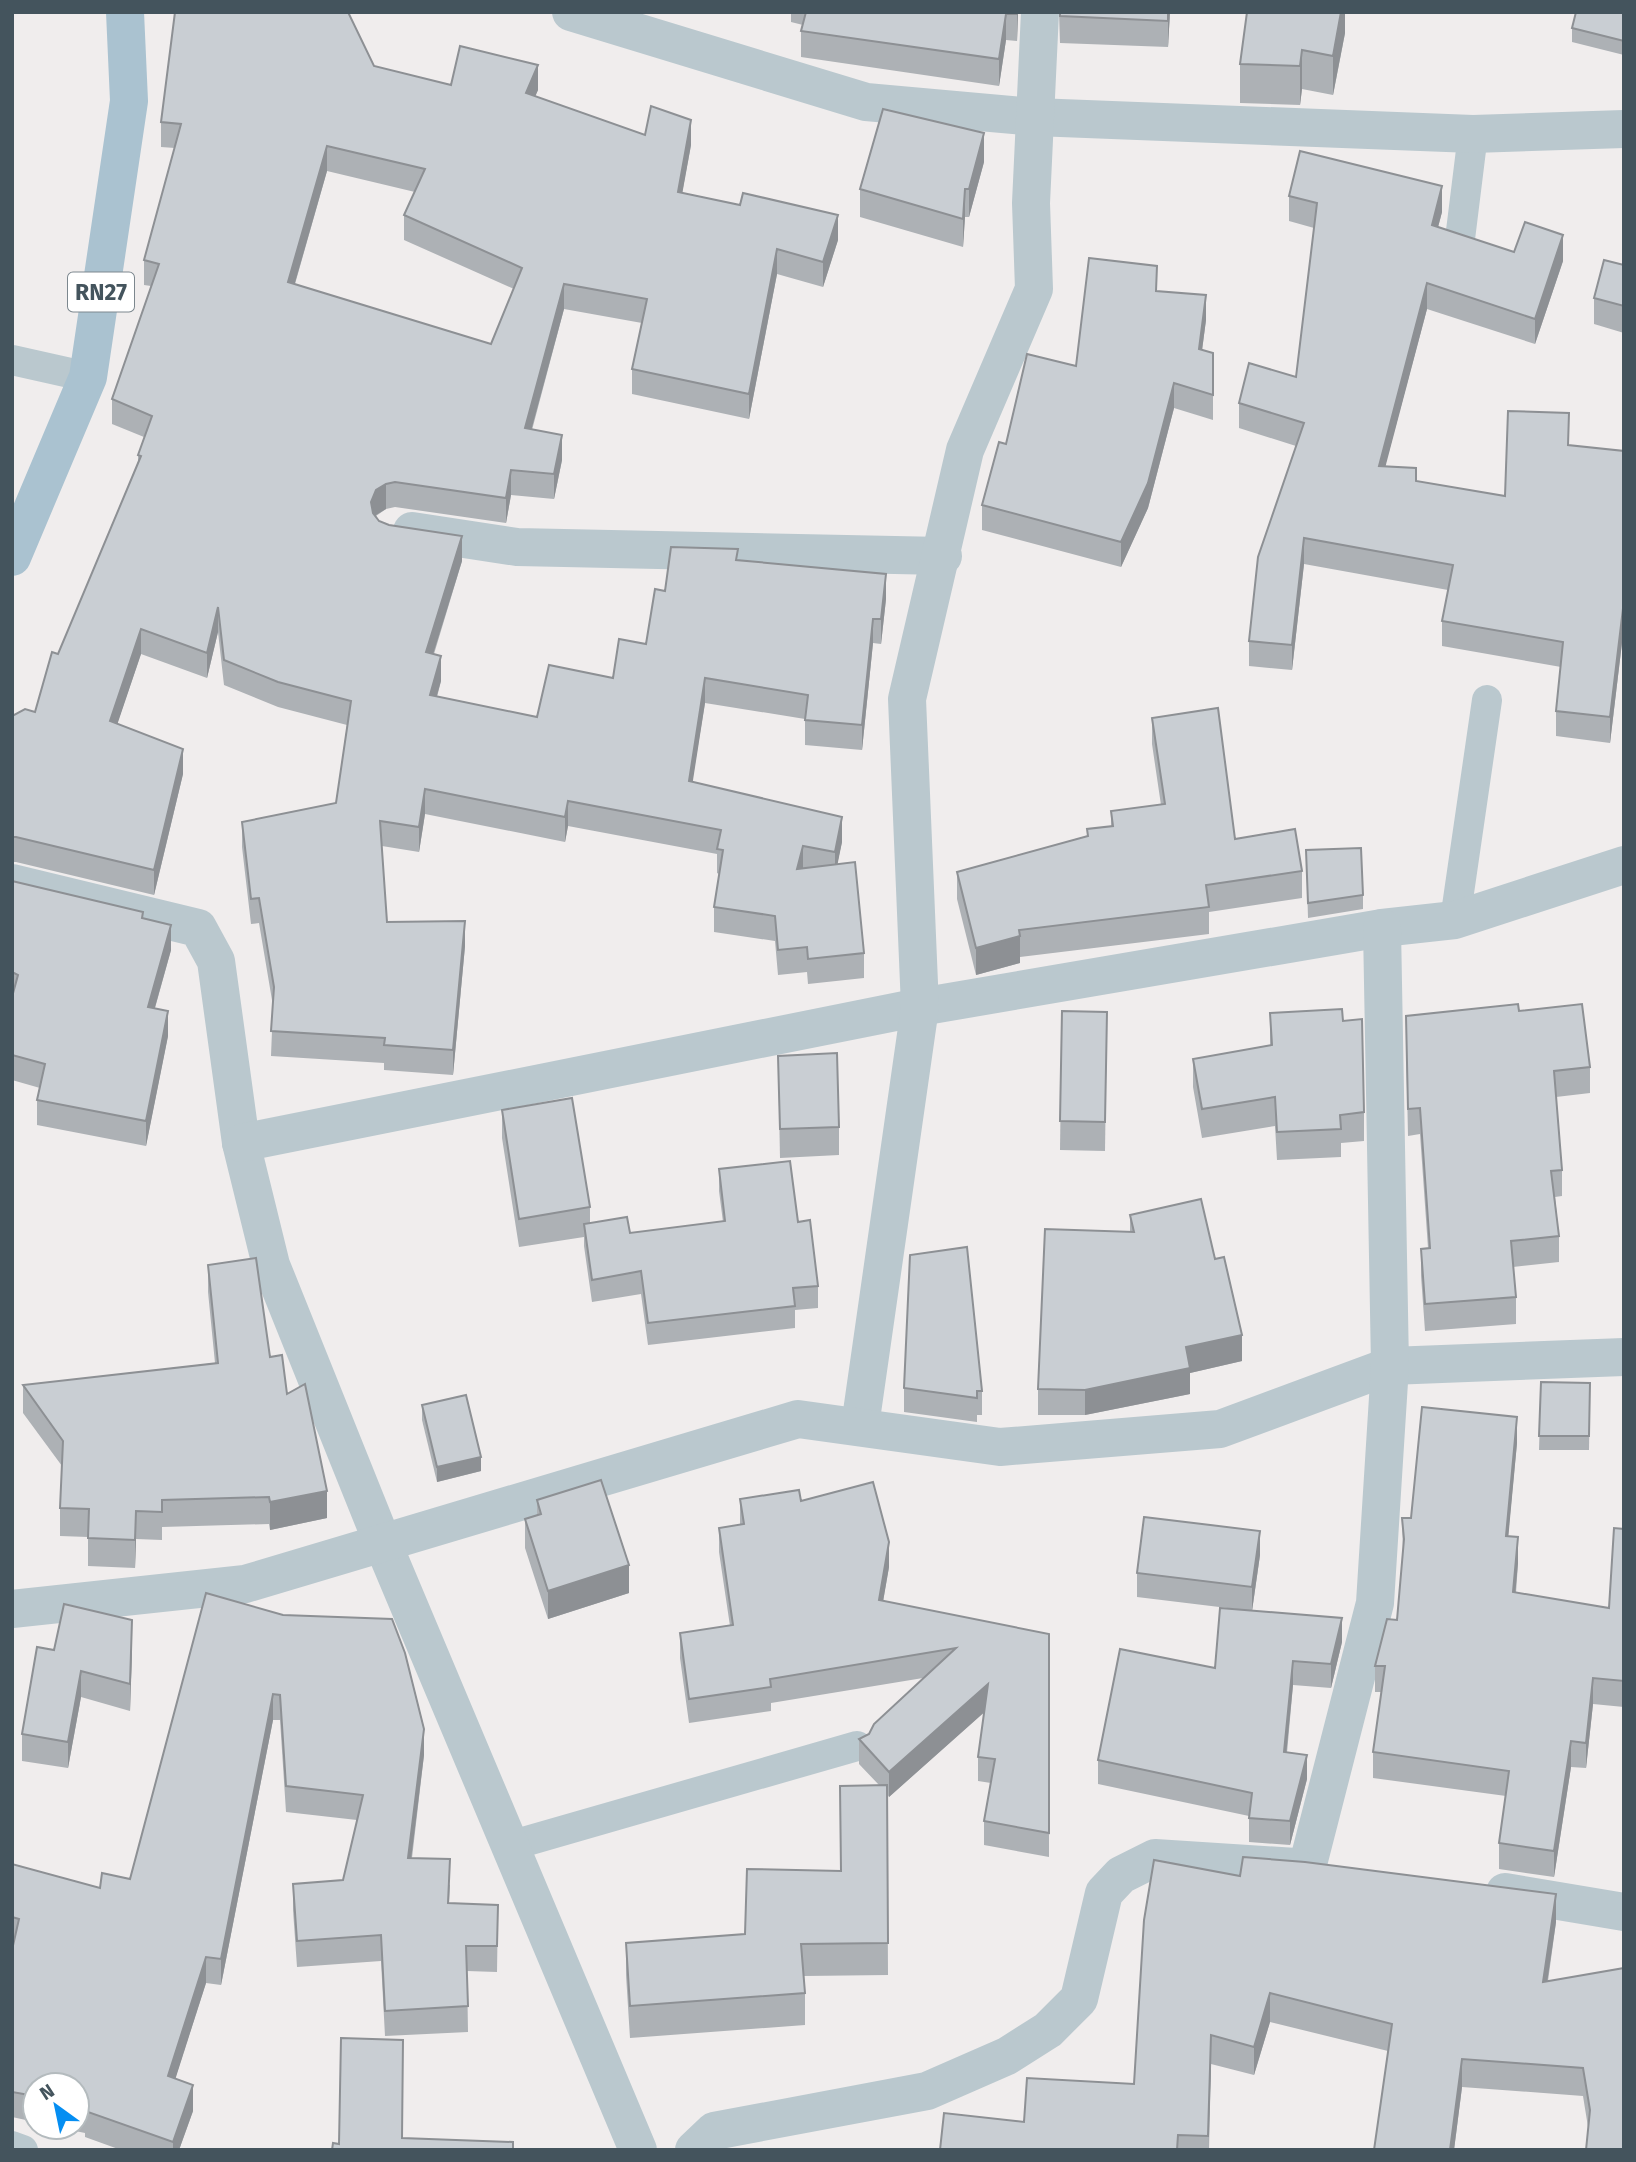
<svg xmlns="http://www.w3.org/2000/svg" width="1636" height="2162" viewBox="0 0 1636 2162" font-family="'Fira Sans',sans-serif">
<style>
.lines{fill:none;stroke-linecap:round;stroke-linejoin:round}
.service{stroke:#bac8ce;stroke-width:30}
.minor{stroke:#bac8ce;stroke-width:38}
.primary{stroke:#aac2d0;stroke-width:38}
.wall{fill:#adb1b5;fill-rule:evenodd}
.shaded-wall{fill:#8d9094}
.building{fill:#c9ced3;stroke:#8d9094;stroke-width:2;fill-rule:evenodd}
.labels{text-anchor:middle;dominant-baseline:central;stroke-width:5;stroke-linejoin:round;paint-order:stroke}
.shield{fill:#fff;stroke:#7c878e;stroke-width:2}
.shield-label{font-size:23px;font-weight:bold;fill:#44545d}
</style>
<rect width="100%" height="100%" fill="#f0eded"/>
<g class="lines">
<!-- service -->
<g class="service">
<path d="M1460,239L1473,134"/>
<path d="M12,360L88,377"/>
<path d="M1455,920L1487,700"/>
<path d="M513,1845L857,1746"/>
<path d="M12,2146L23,2150"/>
</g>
<!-- minor -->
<g class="minor">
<path d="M571,12L866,102L1035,117L1473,134L1624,129"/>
<path d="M412,531L517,547L943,556"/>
<path d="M12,883L198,928L216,961L241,1143L271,1265L383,1544L638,2150"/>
<path d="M241,1143L920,1007L1382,928L1455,920L1624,865"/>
<path d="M860,1426L920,1007L907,699L965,450L1034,289L1031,203L1040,12"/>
<path d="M12,1609L245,1584L798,1419L1000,1447L1220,1429L1390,1366L1624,1357"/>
<path d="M1307,1868L1375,1603L1390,1366L1382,928"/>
<path d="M1505,1892L1624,1912"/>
<path d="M694,2150L714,2131L927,2091L1007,2056L1048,2030L1079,1999L1104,1893L1121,1875L1155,1858L1296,1867"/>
</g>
<!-- primary -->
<path class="primary" d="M12,557L88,377L129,101L125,12"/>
</g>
<!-- wall -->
<g class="wall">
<path d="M791,12H1018L1017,41L1006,40L999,86L801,57V31L803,25L791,22Z"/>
<path d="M1059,12H1170L1168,47L1060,43Z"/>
<path d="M1345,12V33L1333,95L1302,89L1300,105L1240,103V64Z"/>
<path d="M1624,12V55L1572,42V28Z"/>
<path d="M374,66L451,85L538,90L535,96L645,135L691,145L682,193L838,240L823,287L777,274L749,419L632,394V369L642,323L564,309L532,430L562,460L554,499L511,495L506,523L395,507L386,509L376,516L379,521L462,561L434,654L441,681L437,697L537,717L613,678L646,644L665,591L738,560L886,599L881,644L873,643L862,750L805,745V719L705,703L692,782L842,842L837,864L864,953V978L808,984L807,972L778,975L775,941L714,932V907L719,874L717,873V854L568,826L565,842L425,814L419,852L382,846L387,922L465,946L453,1075L384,1070V1063L271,1056L273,1006L259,923L251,924L242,847V822L336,803L347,725L278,707L224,685L218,632L207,678L141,654L117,724L183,774L154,895L16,862H12V716L35,712L58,654L138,462V455L144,437L112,424V399L151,286L144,285V260L175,148L161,147V122ZM327,171L415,192L404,215V240L514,289L491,344L295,284Z"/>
<path d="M984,162L969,217H965L963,247L860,217V189Z"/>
<path d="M1289,196L1442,212L1438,227L1514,252L1563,261L1535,344L1427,309L1385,466L1416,481L1505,496L1569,445L1624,451V626L1610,743L1556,736V711L1561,667L1442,646V621L1448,590L1304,564L1292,670L1249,666V641L1296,446L1239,428V403L1296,377L1314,228L1289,221Z"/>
<path d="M1624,265V333L1594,324V298Z"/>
<path d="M1157,291L1206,320L1202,350L1213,353V420L1174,408L1148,508L1121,567L982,530V505L1006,444L1076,366Z"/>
<path d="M1152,718L1235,839L1302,871V898L1209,912V934L1020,957V963L976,975L957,899V872L1087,836V829L1111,827V811L1161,805L1152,744Z"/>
<path d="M1306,850L1363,895V909L1308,918Z"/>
<path d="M12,881L143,918L171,950L155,1008L168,1036L146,1146L37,1125V1100L40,1088L12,1080Z"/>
<path d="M1062,1011L1107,1012L1105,1151L1060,1150Z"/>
<path d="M1519,1011L1590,1067V1093L1556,1097L1562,1170V1196L1555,1197L1559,1236V1262L1513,1267L1516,1297V1324L1425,1331L1421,1276V1249L1428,1248L1420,1134L1408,1136L1406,1042Z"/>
<path d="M1270,1013L1343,1021L1364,1112V1141L1341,1143V1157L1277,1160L1275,1126L1202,1138L1193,1087V1059L1270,1045Z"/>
<path d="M778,1056L839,1127V1155L780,1158Z"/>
<path d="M502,1110L590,1207V1223L630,1233L723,1222L719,1191V1169L798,1222L818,1286V1308L795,1310V1328L648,1345L641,1294L592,1302L584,1246V1237L519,1247L502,1138Z"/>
<path d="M1130,1215L1215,1259L1242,1361L1190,1373V1394L1085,1415H1038V1389L1130,1232Z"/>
<path d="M208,1265L270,1357L287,1394L327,1518L270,1530L269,1524L162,1527V1540L136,1539L135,1568L88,1566V1537L60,1536V1508L62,1466L23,1413V1385L215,1363L208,1292Z"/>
<path d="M1541,1382L1590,1383L1589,1450H1539Z"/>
<path d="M904,1388L982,1391V1415H977V1422L904,1412Z"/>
<path d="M422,1405L481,1471L437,1482L422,1420Z"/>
<path d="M1517,1443L1508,1536L1518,1563L1516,1593L1609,1608L1624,1529V1707L1593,1704L1586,1768L1571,1767L1554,1877L1499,1869V1843L1506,1796L1373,1778V1752L1381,1692H1375V1666L1397,1620L1403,1552L1402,1518H1411Z"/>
<path d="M740,1499L801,1501L889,1567L883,1601L1049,1634V1857L984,1845V1821L991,1783L978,1781V1757L984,1712L889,1797L887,1794L888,1975L804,1976L805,1993V2025L630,2038L626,1975V1943L745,1934L841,1871L879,1785L859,1764V1739L869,1734L923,1678L771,1703V1711L689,1723L680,1658V1633L730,1626L719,1552V1528L740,1525Z"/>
<path d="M537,1500L629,1593L548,1619L525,1548V1519L537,1516Z"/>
<path d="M1260,1555L1252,1611L1342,1642L1331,1688L1293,1685L1287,1753L1307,1779L1290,1845L1249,1842V1816L1098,1784V1760L1215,1668L1244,1610L1137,1597V1573Z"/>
<path d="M206,1593L424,1755L412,1858L450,1885L449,1903L498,1905L497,1972L467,1971L468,2032L385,2036L381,1961L297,1967L293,1910V1884L343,1880L357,1820L286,1812L280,1720H273L221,1985L206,1983L175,2079L193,2111L179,2150H121L85,2137V2133L56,2127H77V2085H35V2122L12,2117V1950L14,1943H12V1864L100,1888L130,1879Z"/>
<path d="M132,1647L130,1711L81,1697L68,1768L22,1761V1734L54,1650Z"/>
<path d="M1240,1876L1556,1922L1548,1981L1624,1968L1588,2127L1583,2096L1462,2087L1454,2150H1374L1388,2051L1270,2022L1254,2075L1211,2064L1209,2150H940L1134,2084Z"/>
</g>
<!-- shaded-wall -->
<g class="shaded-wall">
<path d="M1017,12H1018L1017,41Z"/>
<path d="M1168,12H1170L1168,47Z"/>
<path d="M1341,12H1345V33L1333,95V56Z"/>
<path d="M1006,14V40L999,86V59Z"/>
<path d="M1302,50V89L1300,105V66Z"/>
<path d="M538,65V90L526,118V93Z"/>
<path d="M691,120V145L678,217V192Z"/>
<path d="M984,133V162L969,217V189Z"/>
<path d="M327,146V171L288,307V282Z"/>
<path d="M1442,186V212L1432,250V225Z"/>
<path d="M965,189V217L963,247V219Z"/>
<path d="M838,215V240L823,287V262Z"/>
<path d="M1563,235V261L1535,344V319Z"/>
<path d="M777,249V274L749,419V394Z"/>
<path d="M1427,283V309L1379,491V466Z"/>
<path d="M564,284V309L525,453V428Z"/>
<path d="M1206,295V320L1199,373V349Z"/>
<path d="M1174,383V408L1148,508L1121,567V542Z"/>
<path d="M562,435V460L554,499V474Z"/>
<path d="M511,470V495L506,523V498Z"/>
<path d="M386,484V509L376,515L371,527V502L376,490Z"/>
<path d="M462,536V561L426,677V652Z"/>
<path d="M1304,538V564L1292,670V645Z"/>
<path d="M886,574V599L881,644V619Z"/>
<path d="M1624,600V626L1610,743V717Z"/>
<path d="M218,607V632L207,678V653Z"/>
<path d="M873,619V643L862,750V725Z"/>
<path d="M141,629V654L110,746V721Z"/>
<path d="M441,656V681L430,720V695Z"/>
<path d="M705,678V703L689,806V781Z"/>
<path d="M183,749V774L154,895V870Z"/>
<path d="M425,789V814L419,852V827Z"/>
<path d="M568,801V826L565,842V817Z"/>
<path d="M842,817V842L835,877V852Z"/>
<path d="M803,846V871L797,869Z"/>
<path d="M465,921V946L453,1075V1050Z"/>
<path d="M171,925V950L148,1032V1007Z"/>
<path d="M1020,936V963L976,975V948Z"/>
<path d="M168,1011V1036L146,1146V1121Z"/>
<path d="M1242,1335V1361L1190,1373V1394L1085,1415V1390L1186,1347Z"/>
<path d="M1517,1417V1443L1506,1562V1536Z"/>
<path d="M481,1457V1471L437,1482V1467Z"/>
<path d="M327,1491V1518L270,1530V1502Z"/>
<path d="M136,1511V1539L135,1568V1540Z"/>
<path d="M1260,1531V1555L1252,1611V1587Z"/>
<path d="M1518,1537V1563L1513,1618V1592Z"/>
<path d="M889,1542V1567L879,1625V1600Z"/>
<path d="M629,1565V1593L548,1619V1591Z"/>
<path d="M1342,1618V1642L1331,1688V1664Z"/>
<path d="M132,1620V1647L130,1711V1684Z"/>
<path d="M1293,1661V1685L1284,1776V1752Z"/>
<path d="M81,1671V1697L68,1768V1742Z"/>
<path d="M1593,1678V1704L1586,1768V1743Z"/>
<path d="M988,1684V1709L889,1797V1772Z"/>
<path d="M273,1694V1720L221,1985V1959Z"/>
<path d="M424,1729V1755L408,1884V1858Z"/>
<path d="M1571,1741V1767L1554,1877V1851Z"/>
<path d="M1307,1755V1779L1290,1845V1821Z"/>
<path d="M1556,1894V1922L1543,2010V1982Z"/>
<path d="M206,1957V1983L168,2102V2076Z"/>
<path d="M1270,1993V2022L1254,2075V2047Z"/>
<path d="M1211,2035V2064L1208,2150Z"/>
<path d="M1462,2059V2087L1454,2150H1450Z"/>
<path d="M193,2085V2111L179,2150H173V2142Z"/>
</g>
<!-- building -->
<g class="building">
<path d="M175,12H348L374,66L451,85L460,46L538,65L526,93L645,135L651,106L691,120L678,192L740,205L743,193L838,215L823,262L777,249L749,394L632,369L647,299L564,284L525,428L562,435L554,474L511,470L506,498L395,482L386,484L376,490L371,502L373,513L379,521L389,525L462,536L426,652L441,656L430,695L537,717L549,665L613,678L619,639L646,644L655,589L665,591L671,547L738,549L736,560L886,574L881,619H873L862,725L805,720L808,695L705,678L689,781L842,817L835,852L803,846L797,869L855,862L864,953L808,959L807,947L778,950L775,916L714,907L723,850L717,849L721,830L568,801L565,817L425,789L419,827L380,821L387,922L465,921L453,1050L384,1045L385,1038L271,1031L274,987L259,898L251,899L242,822L336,803L351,701L278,682L224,660L218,607L207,653L141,629L110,721L183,749L154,870L16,837H12V716L25,709L35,712L52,652L58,654L141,456L138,455L152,416L112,399L159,264L144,260L181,124L161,122ZM327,146L425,169L404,215L522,268L491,344L288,282Z"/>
<path d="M806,12H1017V14H1006L999,59L801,31Z"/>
<path d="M1060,12H1168V21L1060,16Z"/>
<path d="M1247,12H1341L1333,56L1302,50L1300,66L1240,64Z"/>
<path d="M1576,12H1624V41L1572,28Z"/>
<path d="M883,109L984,133L969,189H965L963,219L860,189Z"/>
<path d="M1300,151L1442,186L1432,225L1514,252L1525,222L1563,235L1535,319L1427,283L1379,466L1416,468V481L1505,496L1508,411L1569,413L1568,445L1624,451V600L1610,717L1556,711L1563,642L1442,621L1453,565L1304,538L1292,645L1249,641L1258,557L1304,423L1239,403L1249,363L1296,377L1317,203L1289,196Z"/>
<path d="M1089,258L1157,266L1156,291L1206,295L1199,349L1213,353V395L1174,383L1148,483L1121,542L982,505L999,442L1006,444L1027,354L1076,366Z"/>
<path d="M1604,260L1624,265V306L1594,298Z"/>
<path d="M1218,708L1235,839L1295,829L1302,871L1206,885L1209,907L1019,930L1020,936L976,948L957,872L1088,836L1087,829L1113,826L1111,811L1165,804L1152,718Z"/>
<path d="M1361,848L1363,895L1308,903L1306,850Z"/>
<path d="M12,881L143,912L142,918L171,925L148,1007L168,1011L146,1121L37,1100L45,1064L12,1055V997L18,975L12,972Z"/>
<path d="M1518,1004L1519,1011L1582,1004L1590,1067L1554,1071L1562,1170L1551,1171L1559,1236L1511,1241L1516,1297L1425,1304L1421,1249L1430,1248L1420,1108L1408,1109L1406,1016Z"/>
<path d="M1342,1009L1343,1021L1362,1019L1364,1112L1340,1115L1341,1129L1277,1132L1275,1097L1202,1109L1193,1059L1272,1045L1270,1013Z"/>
<path d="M1062,1011L1107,1012L1105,1122L1060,1121Z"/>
<path d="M837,1053L839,1127L780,1129L778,1056Z"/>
<path d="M572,1098L590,1207L519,1219L502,1110Z"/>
<path d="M790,1161L798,1222L810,1220L818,1286L793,1288L795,1306L648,1323L641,1271L592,1280L584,1224L627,1217L630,1233L725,1221L719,1169Z"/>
<path d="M1201,1199L1215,1259L1224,1257L1242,1335L1186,1347L1190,1368L1085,1390L1038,1389L1045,1229L1134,1232L1130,1215Z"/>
<path d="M967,1247L982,1391H977V1398L904,1388L910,1255Z"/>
<path d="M256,1258L270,1357L282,1355L287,1394L305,1384L327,1491L270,1502L269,1497L162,1500V1512L136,1511L135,1540L88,1538L89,1509L60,1508L63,1441L23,1385L218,1363L208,1265Z"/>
<path d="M1541,1382L1590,1383L1589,1436H1539Z"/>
<path d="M466,1395L481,1457L437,1467L422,1405Z"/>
<path d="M1422,1407L1517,1417L1506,1536L1518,1537L1513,1592L1609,1608L1614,1528L1624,1529V1681L1593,1678L1586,1743L1571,1741L1554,1851L1499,1843L1509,1771L1373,1752L1385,1666H1375L1387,1619L1397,1620L1404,1539L1402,1518H1411Z"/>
<path d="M601,1480L629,1565L548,1591L525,1519L541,1514L537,1500Z"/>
<path d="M873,1482L889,1542L879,1600L1049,1634V1833L984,1821L995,1759L978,1757L988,1684L889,1772L859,1739L869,1734L874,1724L956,1648L770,1679L771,1687L689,1699L680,1633L733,1625L719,1528L744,1524L740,1499L799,1490L801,1501Z"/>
<path d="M1144,1517L1260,1531L1252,1587L1137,1573Z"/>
<path d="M206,1593L283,1615L392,1619L405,1653L424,1729L408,1858L450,1859L448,1903L498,1905L497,1946H466L468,2006L385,2011L381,1935L297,1941L293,1884L343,1880L363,1795L286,1786L280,1695L273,1694L221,1959L206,1957L168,2076L193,2085L173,2142L85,2111L86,2108L77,2106V2085H35V2096L12,2092V1950L19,1919L12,1917V1864L100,1888L102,1873L130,1879Z"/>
<path d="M64,1604L132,1620L130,1684L81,1671L68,1742L22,1734L37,1647L54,1650Z"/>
<path d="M1220,1608L1342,1618L1331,1664L1293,1661L1284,1752L1307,1755L1290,1821L1249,1818L1252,1793L1098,1760L1120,1649L1215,1668Z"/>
<path d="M887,1785L888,1943L801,1944L805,1993L630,2006L626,1943L745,1934L747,1869L841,1871L840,1786Z"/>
<path d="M1243,1857L1305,1862L1556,1894L1543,1982L1624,1968V2150H1586L1590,2110L1583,2068L1462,2059L1450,2150H1374L1392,2024L1270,1993L1254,2047L1211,2035L1208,2136L1178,2135L1177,2150H940L944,2113L1024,2122L1027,2078L1134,2084L1144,1920L1154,1860L1240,1876Z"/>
<path d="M341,2038L403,2040L402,2138L513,2142V2150H332L333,2143L339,2144Z"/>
</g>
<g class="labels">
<!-- shield labels -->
<rect class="shield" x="68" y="272.5" width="66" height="39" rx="5"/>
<g class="shield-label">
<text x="101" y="292">RN27</text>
</g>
</g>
<!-- border -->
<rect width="1636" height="2162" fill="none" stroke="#44545d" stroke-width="28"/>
<!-- north arrow -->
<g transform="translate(56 2106) rotate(327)"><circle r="33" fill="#ffffff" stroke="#b4bbbe" stroke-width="2"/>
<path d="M0-5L12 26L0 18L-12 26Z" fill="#058ef2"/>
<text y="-10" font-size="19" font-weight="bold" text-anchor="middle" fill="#44545d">N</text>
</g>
</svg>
